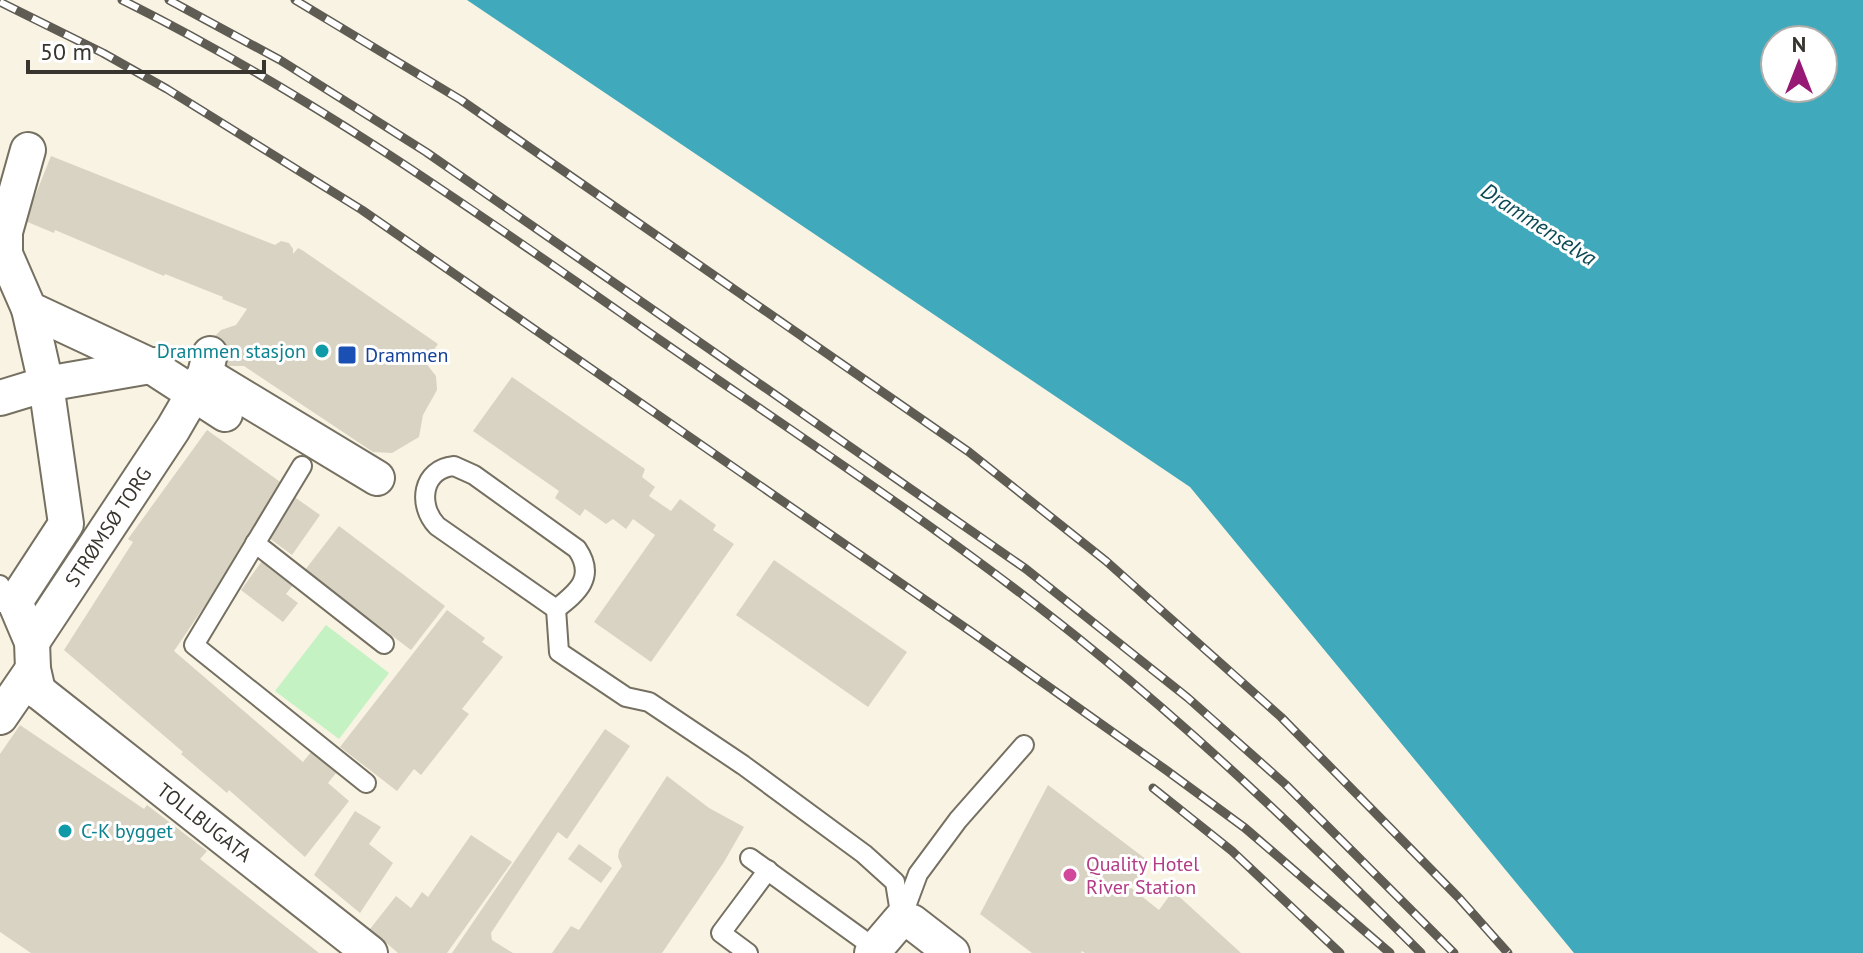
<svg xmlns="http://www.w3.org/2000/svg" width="1863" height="953" viewBox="0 0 1863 953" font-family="'PT Sans',sans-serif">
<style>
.green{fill:#c4f2c3}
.water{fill:#40a9bb;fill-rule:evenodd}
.building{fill:#d9d3c3}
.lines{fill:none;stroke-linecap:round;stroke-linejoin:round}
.lane-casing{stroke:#757061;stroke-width:22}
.street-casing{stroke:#757061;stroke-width:38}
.lane{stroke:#fff;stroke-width:18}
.street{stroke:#fff;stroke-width:34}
.rail-casing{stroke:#5f5c54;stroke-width:9}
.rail{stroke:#fff;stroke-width:6;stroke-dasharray:18;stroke-linecap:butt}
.culture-dot{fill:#0f9aa8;stroke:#fff;stroke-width:3}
.transit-dot{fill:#1a4fb4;stroke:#fff;stroke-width:3}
.hotel-dot{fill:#d1479c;stroke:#fff;stroke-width:3}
.labels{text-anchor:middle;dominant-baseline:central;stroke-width:6;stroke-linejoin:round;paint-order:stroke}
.culture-label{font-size:20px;fill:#0d838f;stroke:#fff;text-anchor:end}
.transit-label{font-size:20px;fill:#164399;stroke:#fff;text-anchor:start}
.street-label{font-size:20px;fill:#37352e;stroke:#fff}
.hotel-label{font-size:20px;fill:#b23c85;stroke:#fff;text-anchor:start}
.water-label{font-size:22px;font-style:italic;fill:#0b4a54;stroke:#fff}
</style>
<rect width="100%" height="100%" fill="#f9f3e3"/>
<!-- green -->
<path class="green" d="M326,625L389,673L339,739L275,691Z"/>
<!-- water -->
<path class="water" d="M467,0H1863V953H1574L1190,487ZM1775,40H1823V88H1775Z"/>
<!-- building -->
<g class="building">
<path d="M51,156L275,245L281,241L289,243L293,249V254L298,248L302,250L438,344L425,362L436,376L437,390L423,415L419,437L392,453L373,452L244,366H225L216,361L212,339L221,330L236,325L247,309L222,299L223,297L165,274L164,276L55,230L54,233L25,221Z"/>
<path d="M512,377L645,469L642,477L655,487L649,496L671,511L680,499L716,525L713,530L734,544L651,662L594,622L655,535L633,519L626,529L613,519L606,524L585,509L580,516L555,498L559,491L473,431Z"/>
<path d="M207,430L286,486L174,651L303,762L311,752L336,773L328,783L349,801L305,857L229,790L227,793L181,754L183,752L64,650L133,542L128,539Z"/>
<path d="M293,496L320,515L292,555L265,535Z"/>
<path d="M339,526L445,606L411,650L305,570Z"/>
<path d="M774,560L907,652L868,707L736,615Z"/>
<path d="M262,561L293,585L286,594L298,603L283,622L241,590Z"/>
<path d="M447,610L485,638L482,642L503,657L462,709L469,714L421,775L414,769L397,791L340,747Z"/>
<path d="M20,725L144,809L147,805L207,851L200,859L319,953H31L0,932V754Z"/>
<path d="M605,729L630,746L567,839L558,832L491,933L492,940L513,953H452Z"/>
<path d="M667,776L709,808L744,827L724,862L662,953H552L571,926L579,930L622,866L618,857L619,850Z"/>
<path d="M1048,785L1151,863L1130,887L1159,910L1173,891L1241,953H1085L1082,951L1081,953H1032L980,914Z"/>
<path d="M355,811L381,827L369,844L393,863L360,913L314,875Z"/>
<path d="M471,835L512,862L447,953H398L370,929L396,896L411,908L422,892L428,897Z"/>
<path d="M579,844L612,868L601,883L568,859Z"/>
</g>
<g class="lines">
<defs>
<g id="lane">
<path d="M302,466L194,645L366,783"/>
<path d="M454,466L474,475L577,549C596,577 578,592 556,609L437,526C417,505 422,469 454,466Z"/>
<path d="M255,543L384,644"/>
<path d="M0,585L3,603H0"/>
<path d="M556,609L559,652L626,697L649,702L743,765L864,854L895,882L901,919"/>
<path d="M750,858L876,949"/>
<path d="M902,917L918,874L958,820L1024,745"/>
<path d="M748,953L721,933L768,870"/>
</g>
<g id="street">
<path d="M28,150L5,232V254L29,309L151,366L225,414"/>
<path d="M29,309L46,384L66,524L15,602L32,642L33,669L38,691"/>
<path d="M205,374L377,478"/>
<path d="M0,398L46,384L156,365"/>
<path id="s1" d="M32,642L173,429L205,374L210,354"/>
<path id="s2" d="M38,691L370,953"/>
<path d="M0,717L33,669"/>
<path d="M872,953L901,919L912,922L952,953"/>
</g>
</defs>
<!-- lane casing -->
<use href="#lane" class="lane-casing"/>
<!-- street casing -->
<use href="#street" class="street-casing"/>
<!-- lane -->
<use href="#lane" class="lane"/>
<!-- street -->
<use href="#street" class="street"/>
<defs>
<g id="rail">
<path d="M122,0C307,92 475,211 644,329C797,435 955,537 1099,655C1213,748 1317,849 1421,953"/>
<path d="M169,0L280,60L426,152L1026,569L1188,698L1285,784L1454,953"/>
<path d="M295,0L461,100L969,452L1106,561L1281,717L1459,898L1508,953"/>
<path d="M0,2L103,53L167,89L362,210L970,631L1166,770L1245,828L1390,953"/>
<path d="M1153,788L1232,851L1340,953"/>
</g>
</defs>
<!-- rail casing -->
<use href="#rail" class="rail-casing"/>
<!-- rail -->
<use href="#rail" class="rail"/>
</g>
<!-- markers -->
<g class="culture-dot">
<circle cx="322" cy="351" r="8"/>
<circle cx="65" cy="831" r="8"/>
</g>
<rect class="transit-dot" x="337" y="345" width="20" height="20" rx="4"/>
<circle class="hotel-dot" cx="1070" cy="875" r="8"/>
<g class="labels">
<!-- culture labels -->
<g class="culture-label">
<text x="306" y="351">Drammen stasjon</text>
<text x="81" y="831" text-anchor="start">C-K bygget</text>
</g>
<!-- transit labels -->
<g class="transit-label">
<text x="365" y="355">Drammen</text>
</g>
<!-- street labels -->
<g class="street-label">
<text stroke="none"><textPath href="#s1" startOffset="138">STRØMSØ TORG</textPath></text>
<text stroke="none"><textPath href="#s2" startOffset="212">TOLLBUGATA</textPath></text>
</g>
<!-- hotel labels -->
<g class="hotel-label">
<text x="1086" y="864">Quality Hotel<tspan x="1086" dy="23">River Station</tspan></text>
</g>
<!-- water labels -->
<g class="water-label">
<text transform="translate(1539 224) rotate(33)">Drammenselva</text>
</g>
</g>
<!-- north arrow -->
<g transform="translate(1799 64)"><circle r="38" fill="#ffffff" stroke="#afaeab" stroke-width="2"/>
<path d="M0-6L14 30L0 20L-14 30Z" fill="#961a75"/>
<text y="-12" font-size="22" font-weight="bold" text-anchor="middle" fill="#37352e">N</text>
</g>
<!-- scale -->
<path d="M28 60v12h236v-12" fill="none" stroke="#37352e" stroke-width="4"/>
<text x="40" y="60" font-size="24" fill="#37352e" stroke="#ffffff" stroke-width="6" paint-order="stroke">50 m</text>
</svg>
